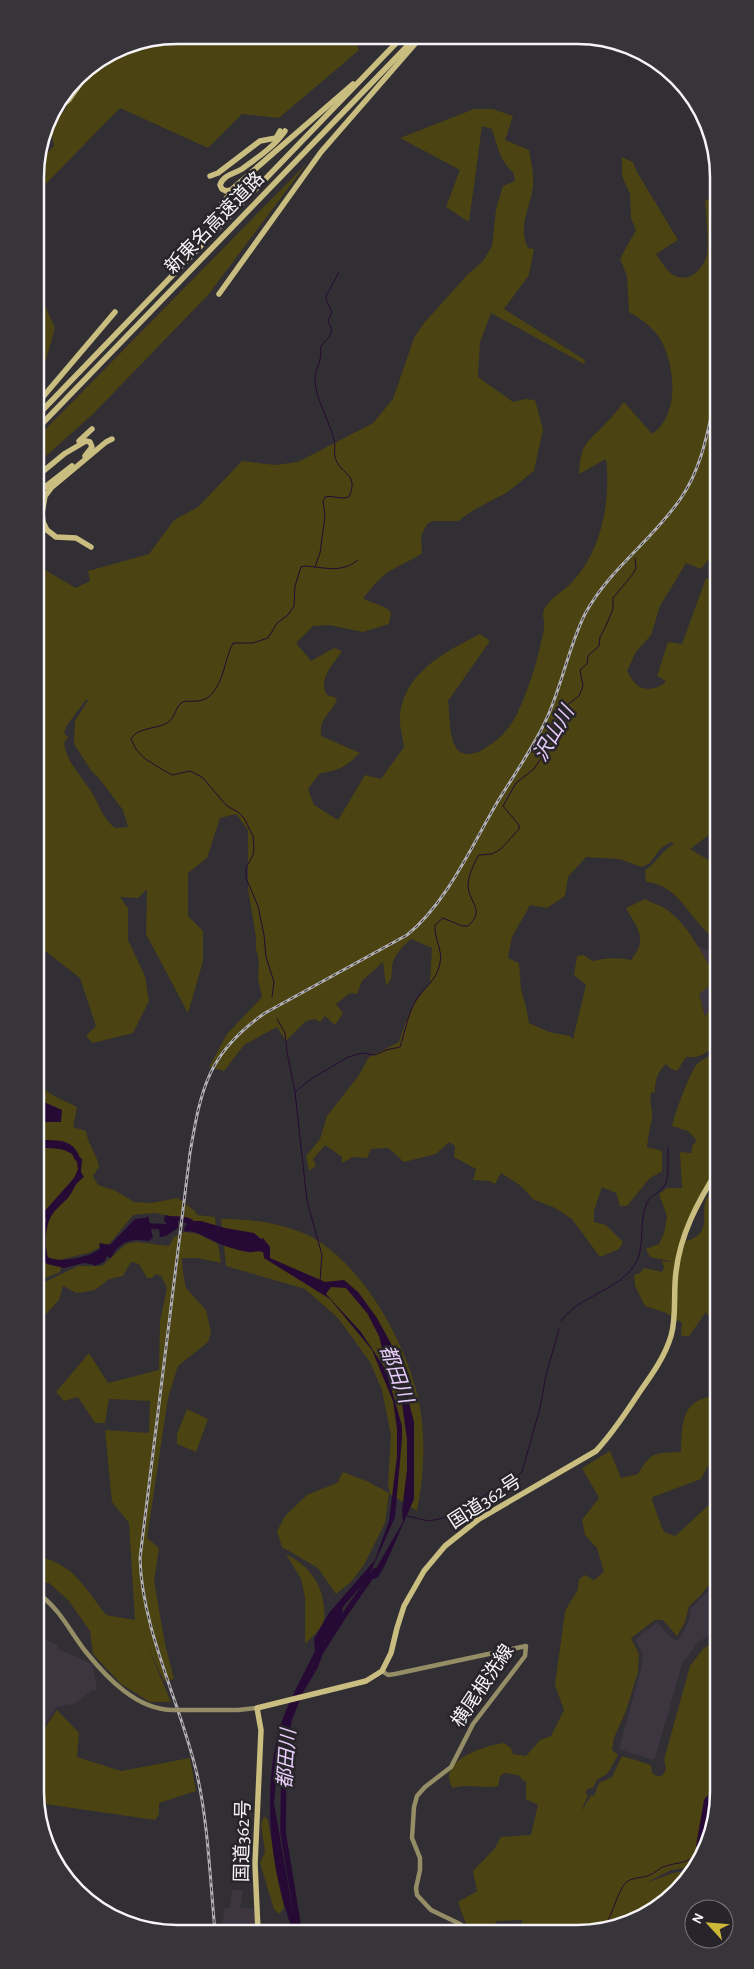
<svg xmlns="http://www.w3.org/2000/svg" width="754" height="1969" viewBox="0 0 754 1969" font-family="'Alegreya Sans','Noto Sans JP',sans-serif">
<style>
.built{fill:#3d3641}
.green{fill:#4b4311;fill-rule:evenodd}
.water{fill:#260a35}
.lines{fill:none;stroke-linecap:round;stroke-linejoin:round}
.stream{stroke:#260a35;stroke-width:1}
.river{stroke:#260a35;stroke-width:5.5}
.secondary{stroke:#948d65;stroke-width:4.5}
.primary{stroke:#b0a773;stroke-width:5}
.highway{stroke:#c9be7f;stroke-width:5.5}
.rail-casing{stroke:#b2afb3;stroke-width:3}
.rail{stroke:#27242a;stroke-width:1;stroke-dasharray:4;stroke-linecap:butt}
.secondary-bridge{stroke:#948d65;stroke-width:4.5}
.labels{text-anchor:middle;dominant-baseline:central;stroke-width:5;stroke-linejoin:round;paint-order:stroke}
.street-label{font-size:19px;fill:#f6f4f7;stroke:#27242a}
.water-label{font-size:20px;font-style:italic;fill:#e7ccf9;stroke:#27242a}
.rim{fill:none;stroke:#f6f4f7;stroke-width:2.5}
</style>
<rect width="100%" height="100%" fill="#312e34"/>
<!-- built -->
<g class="built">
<path d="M696,946L717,952V980Z"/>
<path d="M717,981V997L705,1017L699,993Z"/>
<path d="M718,1574V1630L698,1642L682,1664L655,1758L653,1760L619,1749L641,1669L643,1654L635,1640L657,1622L670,1637L677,1641L683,1633L689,1620L691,1608L712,1587Z"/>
<path d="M40,1637L59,1646L58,1649L92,1664L96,1684V1690H92L80,1700L74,1704L56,1707L38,1736V1643Z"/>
<path d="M232,1890H243L240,1907L255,1909L256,1931H222L224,1909L230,1908Z"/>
</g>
<!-- green -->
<g class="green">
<path d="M177,35L355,36L359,50L279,118L242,114L208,148L120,108L35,195L36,165L54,146L50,124L65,110L78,77L83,70L123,46Z"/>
<path d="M474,109H493L513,116L505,140L529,150C531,161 534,174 533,186C531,206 517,227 528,248L534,249L529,275L504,309L585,360L584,364L491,313L480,342L478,377L513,402L525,399L535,400L543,429L534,471L506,493L472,511L458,521H432L427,524L421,536L422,553C409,563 391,567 379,580C373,585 369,592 363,598C372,604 383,604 391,612L389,624L363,632L329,625L313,626L296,643L311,661L334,648L342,651C334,664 317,679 327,695L337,698C333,714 319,716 321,736L360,753C346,766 340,771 320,773L308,789L314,805L338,820L365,775L381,779L404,747C403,739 400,729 400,720C401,674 445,652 480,634L490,641L448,701C451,720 446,767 480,751C493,744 503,736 511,724C522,709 538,661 541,642C543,636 544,630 544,624C544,620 543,616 543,613C547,598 565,591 574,580C602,549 611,499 606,459L579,474C581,442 586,444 606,423C612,417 618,409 624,402L652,434C681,415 675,362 659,337C651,326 641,319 629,312L627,276L620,259L636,230L631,218L630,194L622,176V157L633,162L637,172L678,240L656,254C660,260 667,271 673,275C689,284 704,269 707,254C709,240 706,215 705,199L716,202L717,488L710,495L709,511L717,519V549L701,569L686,563L660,606L651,635L636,652L627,671C630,676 634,684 640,687C648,691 661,688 666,681L657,676L668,642L682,644L706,578L717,584V829L690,849L717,865V940C691,924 680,884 646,882L645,870C655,865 661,851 674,844L671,842L660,849L650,863L642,867L619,859L586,857L568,877L565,896L547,908L530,905L512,937L508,958L519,963L521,990L526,1007L529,1023L549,1032L570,1036L573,1039L586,985L574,975L577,956L583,955L593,961C605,958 618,957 631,960C649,938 637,929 626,908L645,899C652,903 660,905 666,909C690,926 703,956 717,980L699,994L705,1017L717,997L718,1042C707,1053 702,1058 686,1057L677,1071L671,1069L666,1064C657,1072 655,1081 655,1092L651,1093C649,1102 653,1111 652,1118C650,1128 648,1137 647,1147L662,1151V1171L649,1179L627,1206H620L616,1193L602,1187L594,1211V1222L606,1225L623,1242L619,1249L600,1257L572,1219L555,1208L533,1199L521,1186L501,1173L495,1184L489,1181L473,1180L476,1169L454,1157L455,1146L449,1142L436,1154L404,1162L388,1148L371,1149L367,1158L353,1157L342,1163V1157L325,1145L313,1159L316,1166L309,1171L306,1156L320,1139L327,1116L359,1075L369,1057L399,1042C406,1019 413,1001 430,983L432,948L411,939C404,946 396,952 393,962C390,973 395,976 386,986L383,962L362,981L357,994L350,993L336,1004L343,1013L335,1025L325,1016L320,1022L315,1019L306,1021L286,1041L277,1027L244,1045L224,1071L209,1067L227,1034L262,997L258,979L259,961L256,949V937L248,889V830L236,814L220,818L207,858L188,873V916L203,931V961L188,1013L146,934L147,889L138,898L120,897L128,908V940L145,976L149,1001L133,1033L93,1043L86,1036L96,1026L80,978L36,944V575L43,569L76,588L90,581L88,571L149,554L174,520L198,507L242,461L275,465L298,462L373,423L393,399L414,338L424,323L468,274L483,261L492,246L496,209L503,186L515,181L513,172C500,162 497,145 492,129L482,126L469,222L446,207L460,170L400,138ZM89,699L75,721L74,744L92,772L98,777L123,810L128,827L115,828C102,818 99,804 91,791C81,776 66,761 64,743L68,737L64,733L67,725L85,701Z"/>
<path d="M308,162L208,295L93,414L36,465V439Z"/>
<path d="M36,285L55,328L40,381L36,386Z"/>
<path d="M718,1051V1164L698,1200L682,1252L686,1241C721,1231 689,1202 718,1188V1328L706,1312L689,1336H681L682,1323L666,1313L645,1306L635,1286L634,1275L640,1273L644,1268L662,1272L664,1268L662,1261L674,1262L650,1257L646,1249L659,1244L664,1233L667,1216L659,1194L667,1188H682L680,1152L692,1153V1146L697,1141L688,1131L672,1126C674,1115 691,1070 697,1064C703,1059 711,1055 718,1051Z"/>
<path d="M37,1085L54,1096L77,1107L73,1127L86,1131C88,1145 97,1154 99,1167L93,1176L98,1185L116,1191L134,1202L151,1203L178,1198L195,1211L197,1215L215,1217L216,1226L155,1213L133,1215L110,1243L88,1253L63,1259L60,1272L45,1278L37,1277V1148H59L68,1150L84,1164L73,1147L54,1142H37Z"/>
<path d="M221,1219C250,1219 278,1222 306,1234C365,1262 416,1358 422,1421C425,1450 423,1482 417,1511L390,1494L388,1484L391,1435L382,1390L370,1362L349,1333L338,1318L305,1289L226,1266Z"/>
<path d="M185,1232L198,1234L218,1244L221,1263L198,1258H182L183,1273L186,1288L206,1310L211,1333L208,1342L178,1366L168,1398L147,1538L159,1548L154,1581L165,1644L174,1679L164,1681L149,1650L171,1702H150L121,1684L93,1654L90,1631L68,1600L49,1583L37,1582V1556C74,1564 85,1588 106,1615L135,1620L129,1523L112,1502L105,1430L149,1433L150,1401L109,1399L105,1423H95L78,1397L64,1401L56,1392L89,1353L108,1383L159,1370L160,1321L167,1288L161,1276L155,1274L152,1278H147L139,1264L131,1262L123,1276L109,1279L95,1290L77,1293L63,1286L59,1300L37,1324V1286L78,1266H102L126,1244L136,1242L169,1246L174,1237Z"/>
<path d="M718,1396V1447L701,1479L653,1497L652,1500L662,1528L664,1532L675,1536C690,1524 702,1509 718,1498V1566L710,1584L699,1597L689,1606L685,1622L677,1636L663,1620H655L631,1638L639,1654L638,1672L626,1711L614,1738L612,1750L618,1755L608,1773L597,1780L593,1788H589L585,1792L588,1795L581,1812L591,1795L594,1796L599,1783L612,1777L622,1756L651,1765L652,1773L657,1776H662L666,1769L664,1760L690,1666L703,1649L718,1639L719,1801L708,1846L696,1866L671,1870L646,1883L673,1873L693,1870L684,1885L648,1915L605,1931H520L522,1920L496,1921L493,1931H473L466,1924L458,1902L477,1891L473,1871L495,1848L501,1837L531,1835L538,1805L526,1799V1779L525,1782L518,1775L505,1773L500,1776L498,1786C482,1789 468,1783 453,1788C434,1762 485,1745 504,1743L511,1748L513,1754L526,1756L540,1740L551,1736L564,1710L555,1685L565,1611L578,1589L579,1579L585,1575L594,1580L604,1572L597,1548L585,1535L582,1520L599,1498L582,1468L610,1451L621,1478L638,1474C651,1451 656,1453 681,1452C682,1422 681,1398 718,1396Z"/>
<path d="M187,1409L208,1419L196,1452L177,1444V1434Z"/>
<path d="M343,1472L369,1482L389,1493L385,1523L364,1565L351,1582L336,1594L318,1568L282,1547L277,1531L285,1516L307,1495L337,1483Z"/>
<path d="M286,1554C308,1565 323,1584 324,1608C324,1612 325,1616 324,1620C320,1630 312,1637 305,1644V1597L301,1579Z"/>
<path d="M57,1710L79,1733L77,1757L121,1771L190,1758L196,1791L159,1803V1814L155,1820L38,1803V1738Z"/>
<path d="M266,1817L268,1821L284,1908L279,1914L274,1909L260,1863L265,1852L261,1824L263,1818Z"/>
</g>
<!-- water -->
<g class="water">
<path d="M37,1099L62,1110L61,1122H37Z"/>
<path d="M56,1145L68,1148L82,1159L81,1172L84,1177C73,1185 75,1189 68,1198C63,1203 58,1207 54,1212C45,1223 44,1244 48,1257C57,1263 84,1258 93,1253C95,1252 97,1250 100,1249L99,1243L110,1245L135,1219L145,1218L148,1216L153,1238L148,1241C131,1238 120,1241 111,1258L107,1256L104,1262L94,1266L92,1264L84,1263L64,1268L47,1264L37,1256V1231L42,1228L46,1221L43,1213L74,1178L78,1169L76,1157C63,1146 52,1149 37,1148V1146Z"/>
<path d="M165,1215C175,1218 186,1214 194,1221H201L225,1228L254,1233L261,1239L263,1238L270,1247V1258L325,1282L344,1280L358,1292L377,1318L396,1353L414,1422V1499L386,1563L378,1577L374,1579L371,1577L403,1522L402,1510L407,1470V1439L401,1396L397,1382L390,1376L385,1361L379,1336L367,1313L346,1288L331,1287L326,1294L361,1332L386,1370L402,1426V1439L395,1517L368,1578L343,1607L339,1629L325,1639L292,1707L279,1747L274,1803L293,1912L304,1931H293C270,1871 262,1794 279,1731C285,1707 304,1674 315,1651L314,1639L329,1613L375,1560L389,1521L397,1456V1429L393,1401L372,1350L330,1299L264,1258L263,1252C257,1250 253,1253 248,1252C235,1250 221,1245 210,1239C203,1236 192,1229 185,1232L184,1228L187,1224L180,1220L178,1221V1228L166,1236L160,1237L159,1229L167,1226V1224L164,1221Z"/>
<path d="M719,1787C719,1808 715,1836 703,1854L696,1846L704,1800L706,1797Z"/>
</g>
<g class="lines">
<!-- stream -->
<g class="stream">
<path d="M315,567L320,553L325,516L323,501L325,497C333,495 341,500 349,497C359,474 342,475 336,460C333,454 336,447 334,440C330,422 315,398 315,381C314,369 324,359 320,347L329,337L332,330L328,321L332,312L326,299V296L339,272"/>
<path d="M272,997L274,982L266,957L264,935L258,906L246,878V868L253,855L254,848L253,836L244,818L238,812L227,806L202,777L190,771L172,775L163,770L144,758L136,749L131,739C136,728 155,729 165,724C175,720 174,710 181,703C186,699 197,704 207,698C224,686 224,660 233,643H253L268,638L277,623L288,615L294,606L295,586L301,567L305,566C324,567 341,574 358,560"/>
<path d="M277,1019L285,1033L287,1052L295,1092L307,1201L322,1255L320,1281"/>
<path d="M295,1092L311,1079L348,1057L362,1053L375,1055L386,1050L400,1047C405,1032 407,1017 415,1002C423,988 437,981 440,963C443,951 434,938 435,925L443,918L462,926H468C486,910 469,903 468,886C468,876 474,863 479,855L492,854L501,849L519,829V825L503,806L516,783L534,769L545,752L551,737L561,726L566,706L579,696L583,686L580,670L587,664L588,656L599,646L600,637L605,628L613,609V598L633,574L636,568L635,558"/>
<path d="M561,1321C576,1299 608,1293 627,1274C649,1253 637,1231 646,1205C649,1196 656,1195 662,1189C671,1180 667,1160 668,1148"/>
<path d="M407,1516L429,1521L443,1518L514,1479L522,1472L540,1408L546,1375L559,1329"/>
<path d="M563,1931H569"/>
<path d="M601,1931C613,1919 617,1888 628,1881C635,1877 643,1878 650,1875C655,1873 658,1869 663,1867C683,1860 683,1867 700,1850"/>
</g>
<!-- river -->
<g class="river">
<path d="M37,1143C53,1143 71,1140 77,1158"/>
<path d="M146,1228L150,1226L169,1227"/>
<path d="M298,1924L283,1832L284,1753L289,1720L301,1690L315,1667L320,1653L345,1614L375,1571"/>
</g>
<!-- secondary -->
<g class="secondary">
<path d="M37,1593C60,1608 70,1632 86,1652C107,1678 137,1710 173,1710"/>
<path d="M382,1671L388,1675L395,1674L526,1646L525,1656L473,1724L451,1767L425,1787L417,1796L414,1807L412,1838L420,1858V1870L416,1888L417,1895L431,1910L460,1924L469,1931"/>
<path d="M185,1710H238L257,1708"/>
</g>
<!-- primary -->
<path class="primary" d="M49,116L69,100L95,63"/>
<!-- highway -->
<g class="highway">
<path d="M285,131C275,146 257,158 242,169C234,174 223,175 220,185L222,189L226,191L231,190L353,84"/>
<path d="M210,176L218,173L260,141L276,138L280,131"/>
<path d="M222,203L234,190"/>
<path d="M219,294L321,152L421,37"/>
<path d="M36,405L115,312"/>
<path d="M36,417L403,36"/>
<path d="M36,430L416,37"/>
<path d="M79,441L92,429"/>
<path d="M36,477L64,454L86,441L90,442L92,447L85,456"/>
<path d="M36,494L72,466"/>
<path d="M36,520L43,530"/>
<path d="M91,547L76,538L56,537L47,530L43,522L42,513L45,496L51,488L106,442L112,439"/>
<path d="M258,1931L255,1864L261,1730L257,1708L366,1681L382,1671L391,1653L397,1628L404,1606L424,1571L445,1546L479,1519L596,1451C614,1432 627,1411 641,1390C653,1373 665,1356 671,1336C677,1316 673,1293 676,1272C680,1235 698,1201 718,1170"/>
</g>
<defs>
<path id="rail" d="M215,1931C210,1880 208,1819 196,1770C179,1700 142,1630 140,1558L190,1153C201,1088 208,1053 265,1013L407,935C447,903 472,845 498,801C514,775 533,748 546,720C562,686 568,648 585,614C609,569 653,540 681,498C703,466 708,428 717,391"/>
</defs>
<!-- rail casing -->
<use href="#rail" class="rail-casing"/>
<!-- rail -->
<use href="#rail" class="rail"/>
<!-- secondary-bridge -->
<path class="secondary-bridge" d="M173,1710H185"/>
</g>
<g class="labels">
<!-- street labels -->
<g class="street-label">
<text transform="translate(215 223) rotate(-46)">新東名高速道路</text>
<text transform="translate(485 1502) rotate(-33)">国道362号</text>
<text transform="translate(483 1686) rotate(-56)">横尾根洗線</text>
<text transform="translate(243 1841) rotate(-89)">国道362号</text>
</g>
<!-- water labels -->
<g class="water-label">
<text transform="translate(554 734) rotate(-60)">沢山川</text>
<text transform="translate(396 1374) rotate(70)">都田川</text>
<text transform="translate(287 1759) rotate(-86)">都田川</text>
</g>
</g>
<!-- crop -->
<path d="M0 0H754V1969H0ZM177 44H577A133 133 0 0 1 710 177V1792A133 133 0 0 1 577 1925H177A133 133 0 0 1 44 1792V177A133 133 0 0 1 177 44Z" fill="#38353a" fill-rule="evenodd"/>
<path class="rim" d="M177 44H577A133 133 0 0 1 710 177V1792A133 133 0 0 1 577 1925H177A133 133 0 0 1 44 1792V177A133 133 0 0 1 177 44Z"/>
<!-- north arrow -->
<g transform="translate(709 1924) rotate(296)"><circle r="24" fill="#27242a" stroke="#7a777c"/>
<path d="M0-4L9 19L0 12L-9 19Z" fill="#ceb837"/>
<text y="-8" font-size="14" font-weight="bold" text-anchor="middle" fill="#f6f4f7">N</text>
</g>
</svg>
